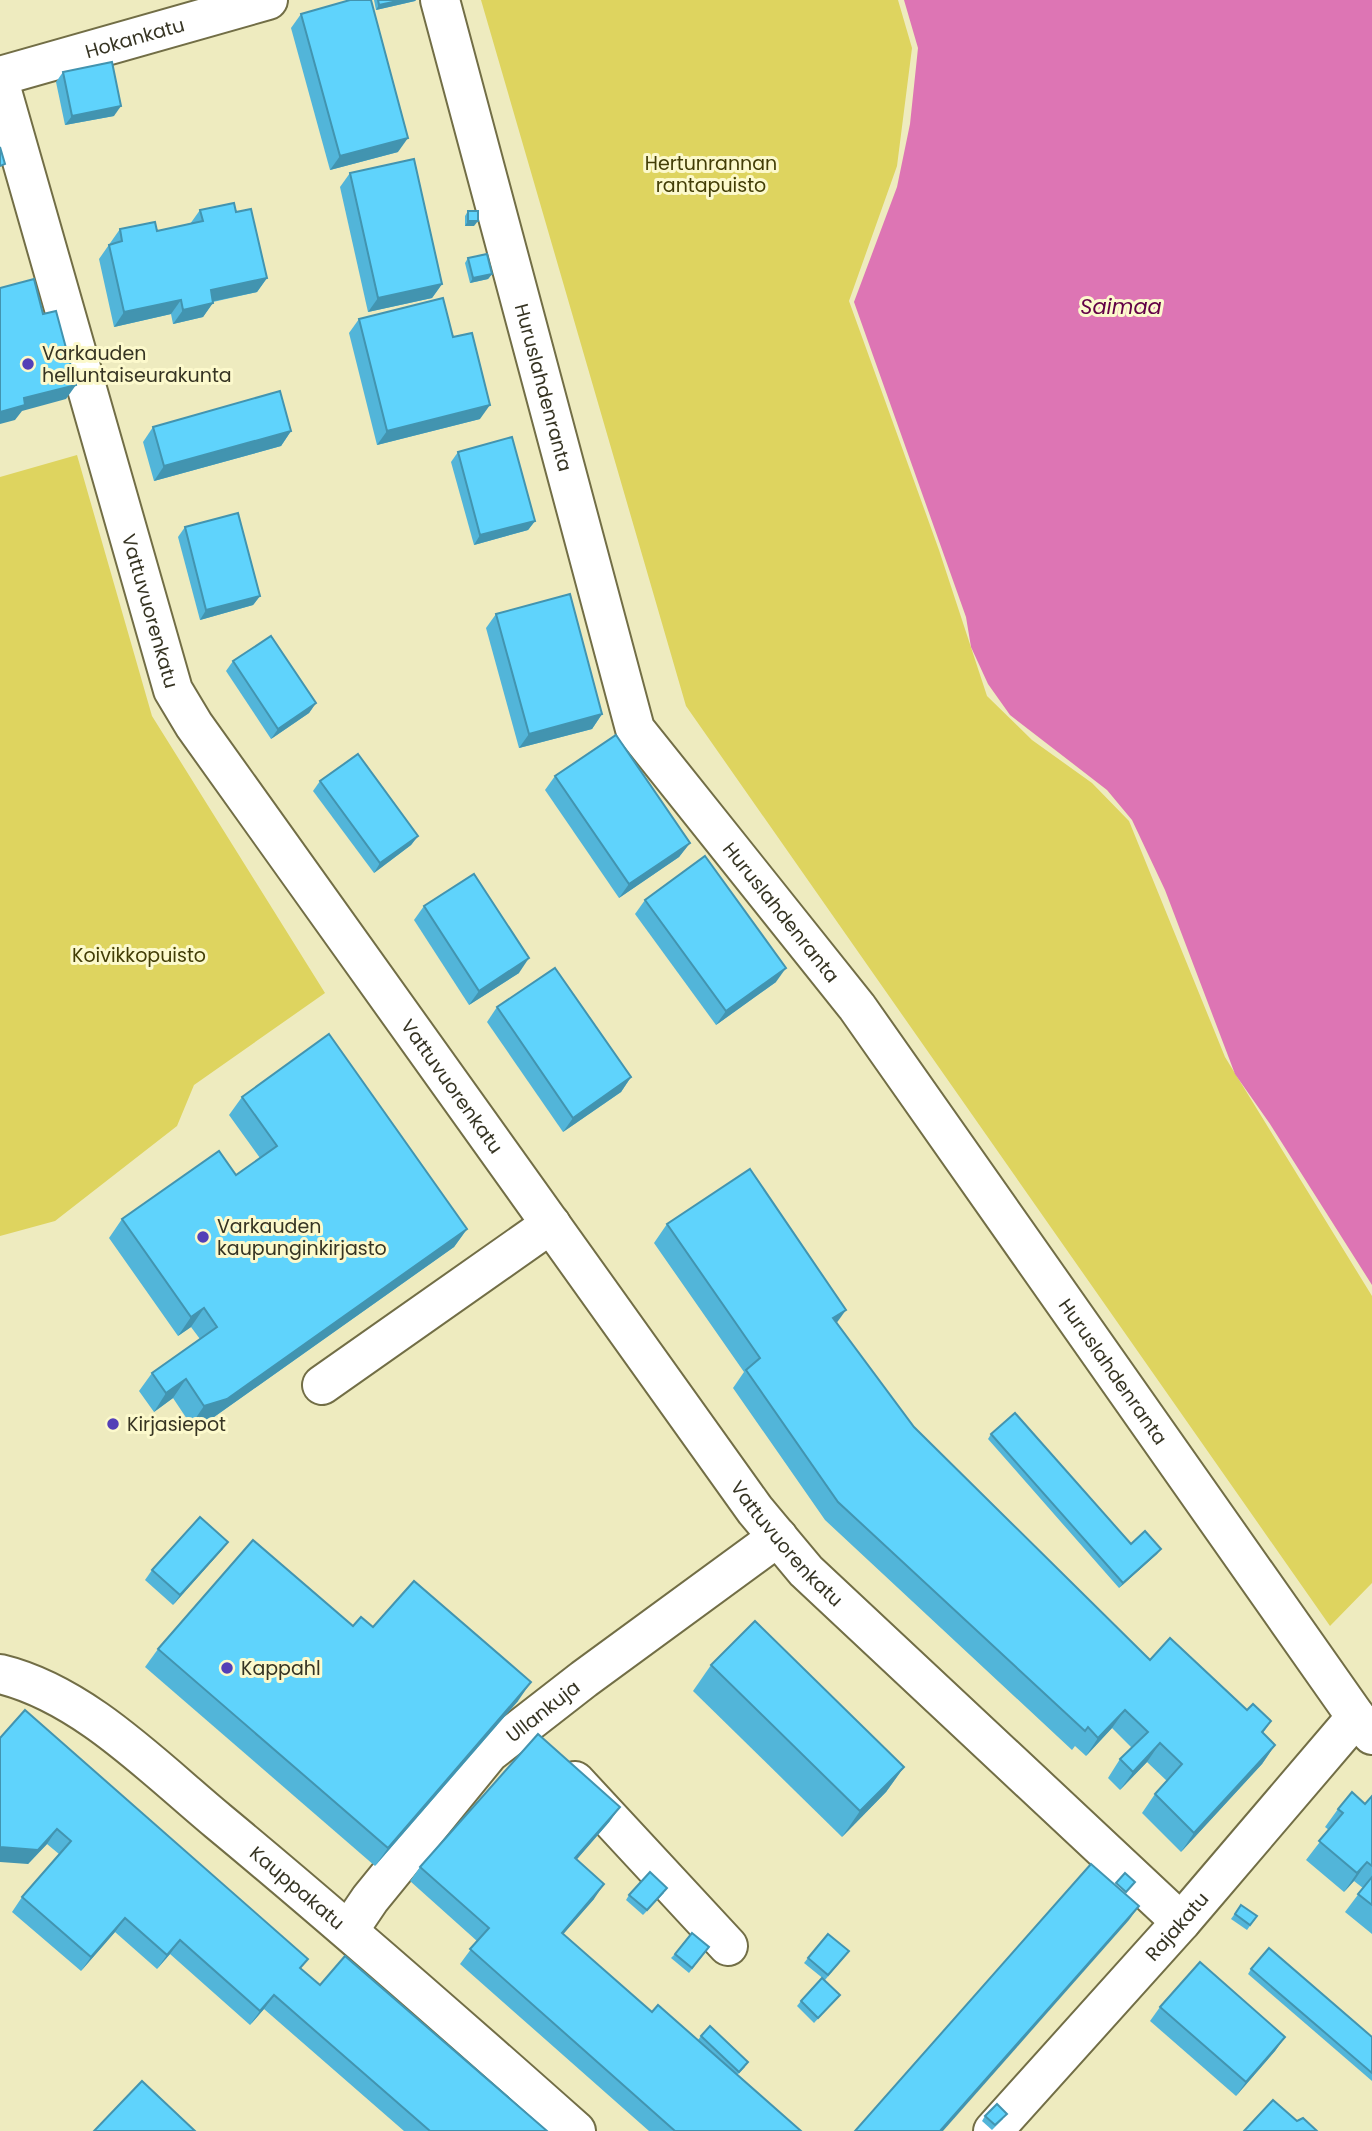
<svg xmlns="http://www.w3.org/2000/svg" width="1372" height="2131" viewBox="0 0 1372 2131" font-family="Poppins,sans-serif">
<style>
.green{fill:#ded45f}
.water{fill:#dd75b4}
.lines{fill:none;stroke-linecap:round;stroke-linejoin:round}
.minor-casing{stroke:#726e46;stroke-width:42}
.minor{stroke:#fff;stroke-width:38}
.wall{fill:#52b5d9}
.shaded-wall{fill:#4294b0}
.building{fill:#5fd3fc;stroke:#4294b0;stroke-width:2}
.poi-dot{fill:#533fb7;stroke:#fcf9cc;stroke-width:2.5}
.labels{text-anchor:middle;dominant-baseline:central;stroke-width:6;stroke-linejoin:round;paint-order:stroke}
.street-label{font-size:19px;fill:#363423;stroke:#fcf9cc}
.park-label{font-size:19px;fill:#423d06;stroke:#fcf9cc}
.poi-label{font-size:19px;fill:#363423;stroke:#fcf9cc;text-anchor:start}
.water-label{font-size:21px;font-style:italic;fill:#620046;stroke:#fcf9cc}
</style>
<rect width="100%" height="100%" fill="#eeebbf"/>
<!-- green -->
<g class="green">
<path d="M481,0H898L912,48L897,166L849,301L939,550L987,696L1032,740L1092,783L1129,821L1225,1057L1372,1296V1583L1330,1626L686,706Z"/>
<path d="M77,455L152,716L325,993L194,1085L177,1126L55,1221L0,1236V477Z"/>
</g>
<!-- water -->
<path class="water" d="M904,0H1372V1285L1270,1124L1235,1074L1165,890L1132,820L1107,790L1010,715L988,684L971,647L966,617L854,302L897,187L910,124L918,48Z"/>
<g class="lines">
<defs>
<g id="minor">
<path id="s1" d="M440,0L635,729L857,1007L1356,1717L1372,1735"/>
<path id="s2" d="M0,76L268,0"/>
<path id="s3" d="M0,84L173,690L194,725L755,1510L806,1571L1181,1922"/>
<path d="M322,1385L551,1224"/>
<path id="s4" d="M0,1674C83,1694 153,1767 218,1821C340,1922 458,2026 576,2131"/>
<path d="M575,1781L728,1946"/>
<path id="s5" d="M349,1930L370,1899L489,1753L584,1679L778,1537"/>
<path id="s6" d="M993,2131L1181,1922L1356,1717"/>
</g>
</defs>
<!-- minor casing -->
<use href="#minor" class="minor-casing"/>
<!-- minor -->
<use href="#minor" class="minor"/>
</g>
<!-- wall -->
<g class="wall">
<path d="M374,0H416L415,1L376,10Z"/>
<path d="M301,14L398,152L330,170L291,28Z"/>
<path d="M63,72L114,116L65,125L56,82Z"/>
<path d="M350,173L442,284L432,298L368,312L340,187Z"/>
<path d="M200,210L236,212L267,278L257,292L213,302L203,317L173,324L171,314L114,327L99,259L120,229L157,231L190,224Z"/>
<path d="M468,211L474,226H465V216Z"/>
<path d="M468,258L492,274L488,279L470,283L465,263Z"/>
<path d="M359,319L453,337L480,419L377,445L349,333Z"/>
<path d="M153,427L291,431L281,446L154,481L143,442Z"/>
<path d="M458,452L535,521L528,530L474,545L451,462Z"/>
<path d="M185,527L260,596L253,605L200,620L178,537Z"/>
<path d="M496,614L602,714L592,729L519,748L486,628Z"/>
<path d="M233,661L316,703L309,713L271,739L226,671Z"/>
<path d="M555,776L690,843L679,857L619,898L545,790Z"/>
<path d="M320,781L418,836L411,845L374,873L313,791Z"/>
<path d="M645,900L776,982L716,1025L635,914Z"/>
<path d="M424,906L519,973L469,1005L414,920Z"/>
<path d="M497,1007L631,1077L621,1092L563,1132L487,1022Z"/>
<path d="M242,1097L467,1229L454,1247L214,1417L191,1425L173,1398L154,1412L139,1391L152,1373L200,1339L191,1327L178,1336L109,1238L122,1219L236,1175L260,1158L229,1115Z"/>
<path d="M667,1224L836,1323L914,1427L1150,1660L1247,1710L1271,1721L1263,1733L1275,1745L1262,1764L1181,1852L1142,1813L1155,1794L1167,1781L1147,1762L1120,1790L1108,1778L1120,1759L1132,1748L1112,1728L1086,1756L1075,1746L1072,1750L825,1520L733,1388L744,1372L654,1243Z"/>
<path d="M991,1434L1131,1544L1161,1549L1157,1554L1119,1588L988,1439Z"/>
<path d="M228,1542L221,1551L173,1605L145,1580L152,1570Z"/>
<path d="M353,1626L373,1627L518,1701L375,1866L145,1667L158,1649Z"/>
<path d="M711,1665L904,1767L886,1792L842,1837L693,1691Z"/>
<path d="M0,1738L301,1969L320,1985L547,2131H404L264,2009L250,2025L170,1954L157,1969L115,1932L81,1971L12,1912L22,1897L59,1854L47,1844L28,1864Z"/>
<path d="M1372,1796V1934L1345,1912L1363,1888L1354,1881L1344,1892L1306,1860L1329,1830L1325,1827L1338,1809L1365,1804Z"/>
<path d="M610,1821L576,1860L594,1899L563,1934L652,2012L698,2040L701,2036L745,2067L737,2075L801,2131H649L460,1964L477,1941L410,1881L420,1867Z"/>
<path d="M664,1893L643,1915L626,1900L629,1895Z"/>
<path d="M1241,1905L1257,1916L1247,1930L1231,1919Z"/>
<path d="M709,1947L689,1973L671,1958L675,1954Z"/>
<path d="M845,1956L825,1980L804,1963L808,1958Z"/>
<path d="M1251,1969L1372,2037V2081L1248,1974Z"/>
<path d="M836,1999L814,2023L797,2006L801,2001Z"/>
<path d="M1160,2007L1285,2037L1275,2051L1236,2096L1150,2021Z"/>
<path d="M985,2116L1003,2119L992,2130L982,2121Z"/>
</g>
<!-- shaded-wall -->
<g class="shaded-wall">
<path d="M402,0H416L415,1L376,10L379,5Z"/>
<path d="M121,106L114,116L65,125L72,116Z"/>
<path d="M408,138L398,152L330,170L340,156Z"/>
<path d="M468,221H478L474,226H465Z"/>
<path d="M492,274L488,279L470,283L473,278Z"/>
<path d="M267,278L257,292L200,304L211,290Z"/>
<path d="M442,284L432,298L368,312L378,298Z"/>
<path d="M181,300L171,314L114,327L124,312Z"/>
<path d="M213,303L203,317L173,324L183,310Z"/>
<path d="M76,385L66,399L22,411L15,420L0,424V412L24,398Z"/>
<path d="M490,405L480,419L377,445L387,431Z"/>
<path d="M291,431L281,446L154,481L164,466Z"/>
<path d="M535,521L528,530L474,545L480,535Z"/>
<path d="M260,596L253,605L200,620L206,610Z"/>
<path d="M316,703L309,713L271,739L278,729Z"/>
<path d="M602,714L592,729L519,748L529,734Z"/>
<path d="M418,836L411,845L374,873L380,863Z"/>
<path d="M690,843L679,857L619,898L629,884Z"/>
<path d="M529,958L519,973L469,1005L479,991Z"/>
<path d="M786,968L776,982L716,1025L726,1011Z"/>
<path d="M631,1077L621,1092L563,1132L573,1118Z"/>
<path d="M467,1229L454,1247L214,1417L191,1425L204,1406Z"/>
<path d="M204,1308L191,1327L178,1336L191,1317Z"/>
<path d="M846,1310L833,1328V1318Z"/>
<path d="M186,1379L173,1398L154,1412L166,1393Z"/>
<path d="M228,1542L221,1551L173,1605L180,1595Z"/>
<path d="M1161,1549L1157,1554L1119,1588L1123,1583Z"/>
<path d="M531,1682L518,1701L375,1866L388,1848Z"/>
<path d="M1125,1710L1112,1728L1086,1756L1098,1738Z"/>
<path d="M1160,1743L1147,1762L1120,1790L1133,1772Z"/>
<path d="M1275,1745L1262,1764L1181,1852L1194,1833Z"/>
<path d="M904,1767L886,1792L842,1837L860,1811Z"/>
<path d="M620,1807L610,1821L565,1873L575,1858Z"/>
<path d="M57,1829L47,1844L28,1864L0,1862V1847Z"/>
<path d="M1367,1862L1354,1881L1344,1892L1357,1873Z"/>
<path d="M604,1884L594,1899L552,1947L562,1933Z"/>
<path d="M1139,1906L1129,1920L943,2131H940Z"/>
<path d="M125,1918L115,1932L81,1971L91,1957Z"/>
<path d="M180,1940L170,1954L157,1969L167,1955Z"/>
<path d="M274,1995L264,2009L250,2025L260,2011Z"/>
<path d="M1285,2037L1275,2051L1236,2096L1246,2082Z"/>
</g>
<!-- building -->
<g class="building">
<path d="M350,0H371L408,138L340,156L301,14Z"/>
<path d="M378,0H402L379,5Z"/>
<path d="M112,62L121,106L72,116L63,72Z"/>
<path d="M0,147L5,164L0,166Z"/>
<path d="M414,159L442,284L378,298L350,173Z"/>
<path d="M234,203L236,212L251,209L267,278L211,290L213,303L183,310L181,300L124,312L109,245L122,241L120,229L155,222L157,231L203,221L200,210Z"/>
<rect x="468" y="211" width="10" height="10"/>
<path d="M487,254L492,274L473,278L468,258Z"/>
<path d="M34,279L43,314L56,311L76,385L24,398L25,405L0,412V288Z"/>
<path d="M443,298L453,337L472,333L490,405L387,431L359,319Z"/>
<path d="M280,391L291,431L164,466L153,427Z"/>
<path d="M512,437L535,521L480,535L458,452Z"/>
<path d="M238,513L260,596L206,610L185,527Z"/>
<path d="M570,594L602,714L529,734L496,614Z"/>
<path d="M271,636L316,703L278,729L233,661Z"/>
<path d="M616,735L690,843L629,884L555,776Z"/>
<path d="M358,754L418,836L380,863L320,781Z"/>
<path d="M705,856L786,968L726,1011L645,900Z"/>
<path d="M474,874L529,958L479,991L424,906Z"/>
<path d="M555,968L631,1077L573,1118L497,1007Z"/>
<path d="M329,1034L467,1229L227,1399L204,1406L186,1379L166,1393L152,1373L217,1327L204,1308L191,1317L122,1219L219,1151L236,1175L277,1146L242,1097Z"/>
<path d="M750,1169L846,1310L833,1318L914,1427L1150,1660L1170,1638L1247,1710L1253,1704L1271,1721L1262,1732L1275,1745L1194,1833L1155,1794L1182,1764L1160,1743L1133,1772L1120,1759L1148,1732L1125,1710L1098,1738L1088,1727L1085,1731L838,1502L746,1370L760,1358L667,1224Z"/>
<path d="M1015,1413L1131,1544L1145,1531L1161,1549L1123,1583L991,1434Z"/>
<path d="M200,1517L228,1542L180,1595L152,1570Z"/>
<path d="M253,1540L353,1626L361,1617L373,1627L414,1581L531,1682L388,1848L158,1649Z"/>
<path d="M755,1621L904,1767L860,1811L711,1665Z"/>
<path d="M25,1710L308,1959L300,1968L320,1985L345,1956L547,2131H430L274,1995L260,2011L180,1940L167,1955L125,1918L91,1957L22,1897L71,1841L57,1829L38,1850L0,1847V1738Z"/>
<path d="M538,1734L620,1807L575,1858L604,1884L562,1933L652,2012L658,2005L801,2131H675L470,1949L489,1928L420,1867Z"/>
<path d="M1352,1792L1365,1804L1372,1796V1866L1367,1862L1357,1873L1319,1841L1343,1813L1338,1809Z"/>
<path d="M1091,1864L1139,1906L940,2131H855Z"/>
<path d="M650,1872L667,1888L647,1910L629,1895Z"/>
<path d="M1125,1873L1135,1882L1126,1892L1116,1883Z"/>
<path d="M1372,1877V1905L1358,1894Z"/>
<path d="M1241,1905L1257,1916L1250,1925L1235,1914Z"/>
<path d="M692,1933L709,1947L692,1968L675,1954Z"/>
<path d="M828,1934L849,1951L828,1975L808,1958Z"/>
<path d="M1269,1948L1372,2037V2073L1251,1969Z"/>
<path d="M1200,1962L1285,2037L1246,2082L1160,2007Z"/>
<path d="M822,1978L840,1995L818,2018L801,2001Z"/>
<path d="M710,2026L748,2062L739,2072L701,2036Z"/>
<path d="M142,2081L195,2131H94Z"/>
<path d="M1273,2100L1297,2121L1303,2118L1317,2131H1244Z"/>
<path d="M997,2104L1007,2114L995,2125L985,2116Z"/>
</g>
<!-- markers -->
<g class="poi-dot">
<circle cx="28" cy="364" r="7"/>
<circle cx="203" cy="1237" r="7"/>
<circle cx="113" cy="1424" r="7"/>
<circle cx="227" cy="1668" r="7"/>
</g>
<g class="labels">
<!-- street labels -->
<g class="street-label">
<text stroke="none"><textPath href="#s2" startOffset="140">Hokankatu</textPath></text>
<text stroke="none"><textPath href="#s1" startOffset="401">Huruslahdenranta</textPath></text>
<text stroke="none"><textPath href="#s3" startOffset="548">Vattuvuorenkatu</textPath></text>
<text stroke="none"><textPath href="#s1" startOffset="989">Huruslahdenranta</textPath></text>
<text stroke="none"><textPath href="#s3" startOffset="1115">Vattuvuorenkatu</textPath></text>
<text stroke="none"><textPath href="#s1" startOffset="1556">Huruslahdenranta</textPath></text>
<text stroke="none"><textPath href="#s3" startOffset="1682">Vattuvuorenkatu</textPath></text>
<text stroke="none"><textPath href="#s5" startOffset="294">Ullankuja</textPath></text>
<text stroke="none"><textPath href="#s4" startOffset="369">Kauppakatu</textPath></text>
<text stroke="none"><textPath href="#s6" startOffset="275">Rajakatu</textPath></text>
</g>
<!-- park labels -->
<g class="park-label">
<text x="711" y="163">Hertunrannan<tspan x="711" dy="22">rantapuisto</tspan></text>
<text x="139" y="955">Koivikkopuisto</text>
</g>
<!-- poi labels -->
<g class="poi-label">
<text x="42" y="353">Varkauden<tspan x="42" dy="22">helluntaiseurakunta</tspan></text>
<text x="217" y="1226">Varkauden<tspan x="217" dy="22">kaupunginkirjasto</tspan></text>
<text x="127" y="1424">Kirjasiepot</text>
<text x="241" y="1668">Kappahl</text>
</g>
<!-- water labels -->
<g class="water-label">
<text x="1121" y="306">Saimaa</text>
</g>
</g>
</svg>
